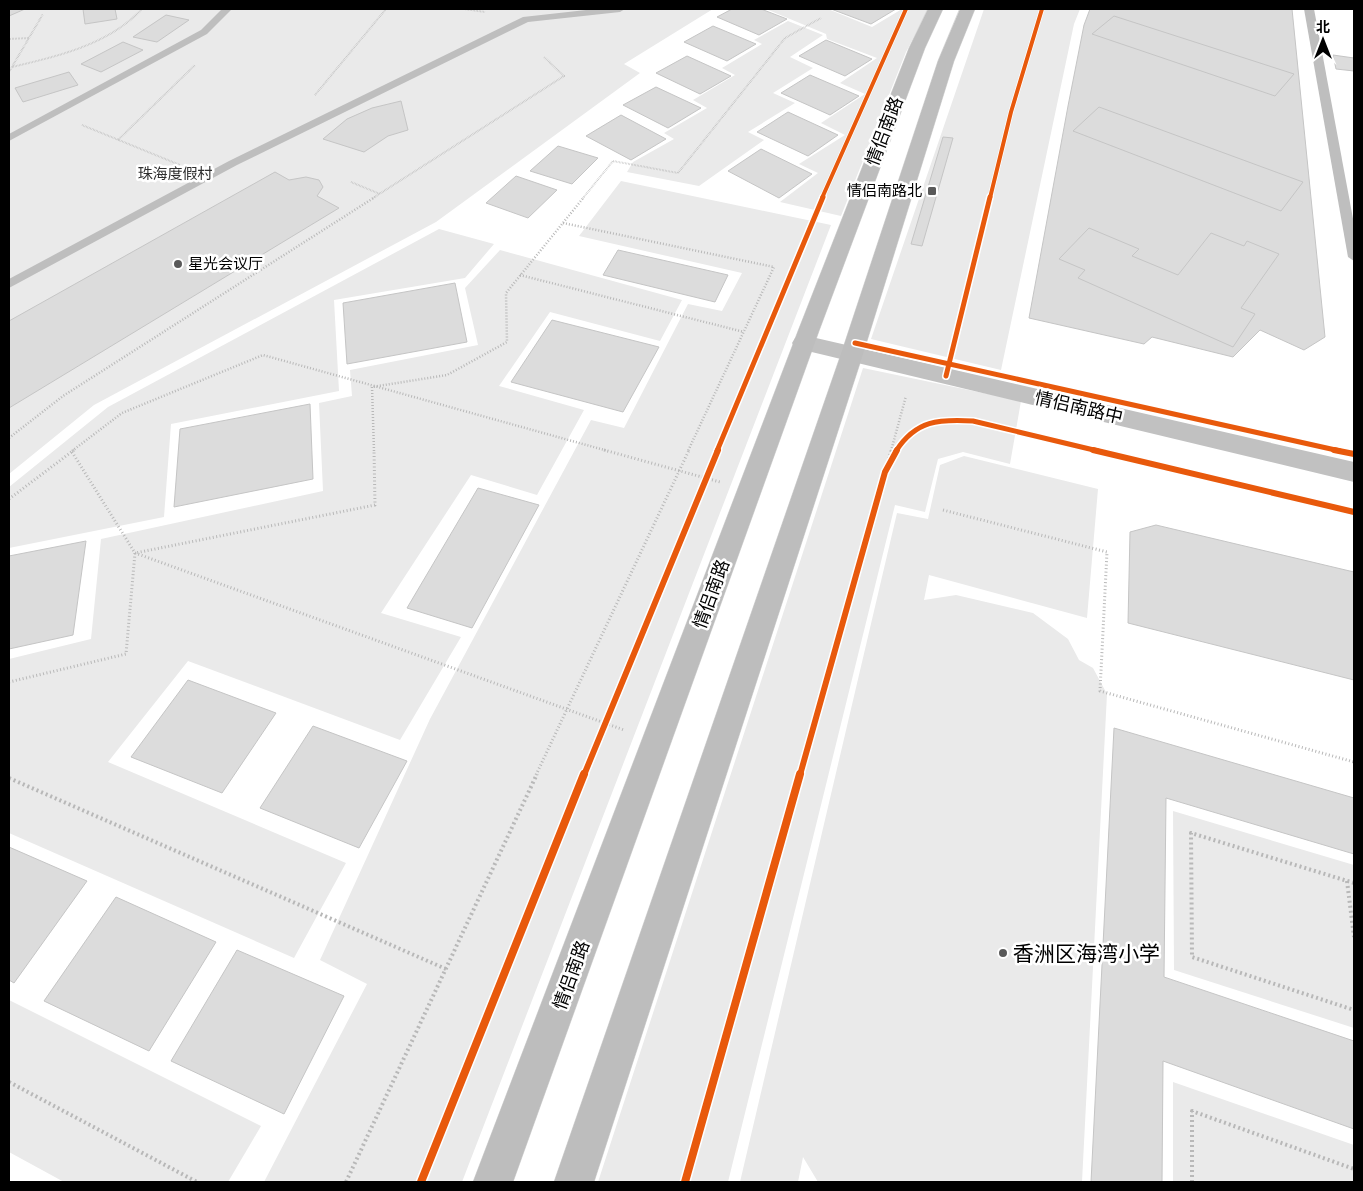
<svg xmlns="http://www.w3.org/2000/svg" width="1363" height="1191" viewBox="0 0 1363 1191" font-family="Raleway,'Noto Sans SC',sans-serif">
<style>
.green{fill:#eaeaea}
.building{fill:#dcdcdc;stroke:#c5c5c5}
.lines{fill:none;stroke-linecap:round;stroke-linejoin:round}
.highway-casing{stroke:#dbdbdb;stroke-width:1}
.path-far3{stroke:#b8b8b8;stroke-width:2;stroke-dasharray:0.5 1;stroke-linecap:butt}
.path-far2{stroke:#b8b8b8;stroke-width:2.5;stroke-dasharray:1 2;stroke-linecap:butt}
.path-far1{stroke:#b8b8b8;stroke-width:3;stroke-dasharray:1 2.5;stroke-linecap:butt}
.path{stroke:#b8b8b8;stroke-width:4;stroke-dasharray:2 3;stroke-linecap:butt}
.lane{fill:#bebebe;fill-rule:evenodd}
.secondary{fill:#c1c1c1;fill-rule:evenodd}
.highway{fill:#bdbdbd;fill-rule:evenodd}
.cycleway-far3-casing{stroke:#fff;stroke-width:5.5}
.cycleway-far2-casing{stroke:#fff;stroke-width:8}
.cycleway-far1-casing{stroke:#fff;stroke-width:9}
.cycleway-casing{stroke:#fff;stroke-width:11}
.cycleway-far3{stroke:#e8590c;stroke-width:4}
.cycleway-far2{stroke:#e8590c;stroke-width:5}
.cycleway-far1{stroke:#e8590c;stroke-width:6}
.cycleway{stroke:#e8590c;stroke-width:8}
.poi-dot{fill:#595959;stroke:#fff;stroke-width:2}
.labels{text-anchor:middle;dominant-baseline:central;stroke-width:5;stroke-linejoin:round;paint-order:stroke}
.far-park-label{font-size:15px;fill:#2f2f2f;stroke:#fff}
.far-poi-label{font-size:15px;fill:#000;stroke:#fff;text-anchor:end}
.street-label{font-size:18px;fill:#000;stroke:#fff}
.near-poi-label{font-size:21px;fill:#000;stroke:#fff;text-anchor:start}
</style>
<rect width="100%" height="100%" fill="#fff"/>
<!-- green -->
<g class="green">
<path d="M9,9H713L624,64L640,73L436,222L94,405L9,474Z"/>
<path d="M766,9H828L872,27L902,9H929L906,52L841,216L780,202L818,173L799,164L845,135L821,123L865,94L840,83L877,58L827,39L826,34Z"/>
<path d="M984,9H1080L1074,24L1001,370L871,339Z"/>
<path d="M788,21L823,35L790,57L813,68L773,93L795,103L748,132L764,140L699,186L627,172L633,162L674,139L664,133L707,108L693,100L735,75L722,68L762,44L754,40Z"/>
<path d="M621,181L831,225L462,1182H264L367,984L320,960L430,719L591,420L624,428L688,304L722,311L742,273L579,236Z"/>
<path d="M439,229L494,244L465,278L334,300L339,391L171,424L164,517L9,548V487L108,407Z"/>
<path d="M500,250L682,300L660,341L550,312L499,386L584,410L537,495L471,475L381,613L461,637L400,740L188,661L108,762L346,863L294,958L9,833V659L91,639L101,539L323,491L319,403L352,396L350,370L478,345L465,288Z"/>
<path d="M863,368L1021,401L1010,464L963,452L938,459L925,512L895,505L728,1182H598Z"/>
<path d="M964,456L1098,489L1087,618L929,575L924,600L956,595L1033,613L1068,639L1079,660L1093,668L1107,694L1082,1182H818L803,1157L798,1182H740L897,513L928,519L940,465Z"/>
<path d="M1173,811L1354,865V1028L1174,970Z"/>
<path d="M9,1000L261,1126L228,1182H64L9,1152Z"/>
<path d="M1173,1082L1354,1145V1182H1173Z"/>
</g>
<!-- building -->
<g class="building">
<path d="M9,9H25L9,16Z"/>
<path d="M83,9H115L117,19L85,24Z"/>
<path d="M732,9H761L787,19L759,35L717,17Z"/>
<path d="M831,9H896L871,24Z"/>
<path d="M1090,9H1292L1325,337L1304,350L1260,330L1233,357L1152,337L1144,344L1029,318L1068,106L1084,25Z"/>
<path d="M166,15L189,20L157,42L133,37Z"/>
<path d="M1114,16L1294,74L1275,96L1092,34Z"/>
<path d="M713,26L756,44L727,61L684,42Z"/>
<path d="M826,40L872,59L845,76L799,56Z"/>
<path d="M123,42L143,50L101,72L81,64Z"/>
<path d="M1333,55L1354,58V71L1336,69Z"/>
<path d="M687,56L731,76L700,94L656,73Z"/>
<path d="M69,72L78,85L23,102L15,88Z"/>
<path d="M810,75L859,96L830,115L781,93Z"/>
<path d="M656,87L701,108L668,128L623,105Z"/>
<path d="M401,101L408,130L388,136L364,152L323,139L347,119L372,108Z"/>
<path d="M1099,107L1303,182L1281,211L1073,131Z"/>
<path d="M788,112L838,135L808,156L757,132Z"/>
<path d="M621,115L666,139L631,160L586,136Z"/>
<path d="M943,137L953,138L922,246L911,244Z"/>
<path d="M558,146L598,158L572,184L530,171Z"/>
<path d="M761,149L812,174L779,198L728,171Z"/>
<path d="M275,172L289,180L306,177L319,180L323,187L317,196L339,208L9,408V321Z"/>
<path d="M516,176L557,190L528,218L486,203Z"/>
<path d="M1089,228L1139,249L1132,256L1178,275L1211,233L1244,246L1247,241L1279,254L1241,308L1255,314L1233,347L1078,278L1085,270L1059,259Z"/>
<path d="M618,250L728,275L715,302L603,275Z"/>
<path d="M455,283L467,342L347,364L343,303Z"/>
<path d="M552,320L659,347L623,412L511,382Z"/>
<path d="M310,404L313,479L174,507L180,429Z"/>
<path d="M478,488L539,505L472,628L407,608Z"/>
<path d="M1156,525L1354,572V680L1128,623L1130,532Z"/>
<path d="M86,541L73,635L9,649V556Z"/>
<path d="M188,680L276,713L222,793L131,757Z"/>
<path d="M313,726L407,761L359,848L260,808Z"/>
<path d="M1114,728L1354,798V854L1166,798L1164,977L1354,1041V1129L1163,1061L1162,1182H1091Z"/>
<path d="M9,847L87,881L14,983L9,980Z"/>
<path d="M116,897L216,942L149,1051L44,1001Z"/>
<path d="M237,950L344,996L284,1114L171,1061Z"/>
</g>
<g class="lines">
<defs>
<g id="highway">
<path d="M928,9H943L925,48L819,331L513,1182H473L798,331L909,48Z"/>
<path d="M960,9H975L954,61L863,354L594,1182H554L841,354L938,61Z"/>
</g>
</defs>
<!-- highway casing -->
<use href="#highway" class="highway-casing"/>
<!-- path-far3 -->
<g class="path-far3">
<path d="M464,9L485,12"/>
<path d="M9,39L29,38"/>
<path d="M12,67C58,56 108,45 142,9"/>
<path d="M9,72L43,14"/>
<path d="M315,95L386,9"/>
<path d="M82,125L180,165"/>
<path d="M118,140L195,65"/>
<path d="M351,182L380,194"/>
<path d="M373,198L564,76L544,57"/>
<path d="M583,198L613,161L678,173L785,38L821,18"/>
</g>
<!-- path-far2 -->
<g class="path-far2">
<path d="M563,223L774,267L688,451"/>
<path d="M520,275L744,332"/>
<path d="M9,438L63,396L375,197"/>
<path d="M72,451L122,413L263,355L608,451"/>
<path d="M374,451L372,387L447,375L507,342L506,293L584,197"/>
<path d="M891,451L906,396"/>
</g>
<!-- path-far1 -->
<g class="path-far1">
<path d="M604,450L720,482"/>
<path d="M72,452L135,553L624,730"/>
<path d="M885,472L891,450"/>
<path d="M9,499L74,450"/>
<path d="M943,510L1107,552L1100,691L1354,762"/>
<path d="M9,682L126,654L135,553L375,505L374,450"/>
<path d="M536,775L689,450"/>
</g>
<!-- path -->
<g class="path">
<path d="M9,778L446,969"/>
<path d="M1347,881L1354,937"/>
<path d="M1354,883L1191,833L1192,957L1354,1010"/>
<path d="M9,1082L197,1182"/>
<path d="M346,1182L537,774"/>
<path d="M1192,1182V1111L1354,1169"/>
</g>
<!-- lane -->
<g class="lane">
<path d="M222,9H232L207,34L9,141V134L201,30Z"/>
<path d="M595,9H625L620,12L528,22L237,165L9,288V279L229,161L523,17Z"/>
<path d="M1304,9H1314L1354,224V261L1348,257Z"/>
</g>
<!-- secondary -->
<path class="secondary" d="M803,335L1354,462V482L795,348L792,343L795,338Z"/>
<!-- highway -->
<use href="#highway" class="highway"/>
<defs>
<g id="cycleway-far3">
<path d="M822,198L906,9"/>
<path d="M990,198L1011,112L1042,9"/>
</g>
<g id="cycleway-far2">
<path d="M855,343L1340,451"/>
<path d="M946,376L990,197"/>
<path d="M717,451L823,197"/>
<path d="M896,451C916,420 939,419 973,421L1098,451"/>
</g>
<g id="cycleway-far1">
<path d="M1093,450L1354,512"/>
<path d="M1334,450L1354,454"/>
<path d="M584,775L718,450"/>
<path d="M800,775L885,472L897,450"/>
</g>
<g id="cycleway">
<path d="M421,1182L584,774"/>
<path d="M685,1182L800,774"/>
</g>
</defs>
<!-- cycleway-far3 casing -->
<use href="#cycleway-far3" class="cycleway-far3-casing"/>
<!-- cycleway-far2 casing -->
<use href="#cycleway-far2" class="cycleway-far2-casing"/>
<!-- cycleway-far1 casing -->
<use href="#cycleway-far1" class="cycleway-far1-casing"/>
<!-- cycleway casing -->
<use href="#cycleway" class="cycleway-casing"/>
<!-- cycleway-far3 -->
<use href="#cycleway-far3" class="cycleway-far3"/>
<!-- cycleway-far2 -->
<use href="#cycleway-far2" class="cycleway-far2"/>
<!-- cycleway-far1 -->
<use href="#cycleway-far1" class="cycleway-far1"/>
<!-- cycleway -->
<use href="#cycleway" class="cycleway"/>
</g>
<!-- markers -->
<g class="poi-dot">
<rect x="927" y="186" width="10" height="10" rx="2.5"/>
<circle cx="178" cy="264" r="5"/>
<circle cx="1003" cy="953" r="5"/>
</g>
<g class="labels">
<!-- far-park labels -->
<g class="far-park-label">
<text x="175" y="174">珠海度假村</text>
</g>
<!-- far-poi labels -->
<g class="far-poi-label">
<text x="922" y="191">情侣南路北</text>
<text x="188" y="264" text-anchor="start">星光会议厅</text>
</g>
<!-- street labels -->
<g class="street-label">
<text transform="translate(884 131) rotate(-69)">情侣南路</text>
<text transform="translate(1079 407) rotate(13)">情侣南路中</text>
<text transform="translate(711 594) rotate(-70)">情侣南路</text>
<text transform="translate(571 975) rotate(-70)">情侣南路</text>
</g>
<!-- near-poi labels -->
<g class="near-poi-label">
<text x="1013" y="953">香洲区海湾小学</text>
</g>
</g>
<!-- border -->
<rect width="1363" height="1191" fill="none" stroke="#000000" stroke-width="20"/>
<!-- north arrow -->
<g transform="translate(1323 40)" stroke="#ffffff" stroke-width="4" paint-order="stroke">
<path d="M0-4L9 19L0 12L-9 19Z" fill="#000000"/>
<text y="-8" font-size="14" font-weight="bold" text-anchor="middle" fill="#000000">北</text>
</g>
</svg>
